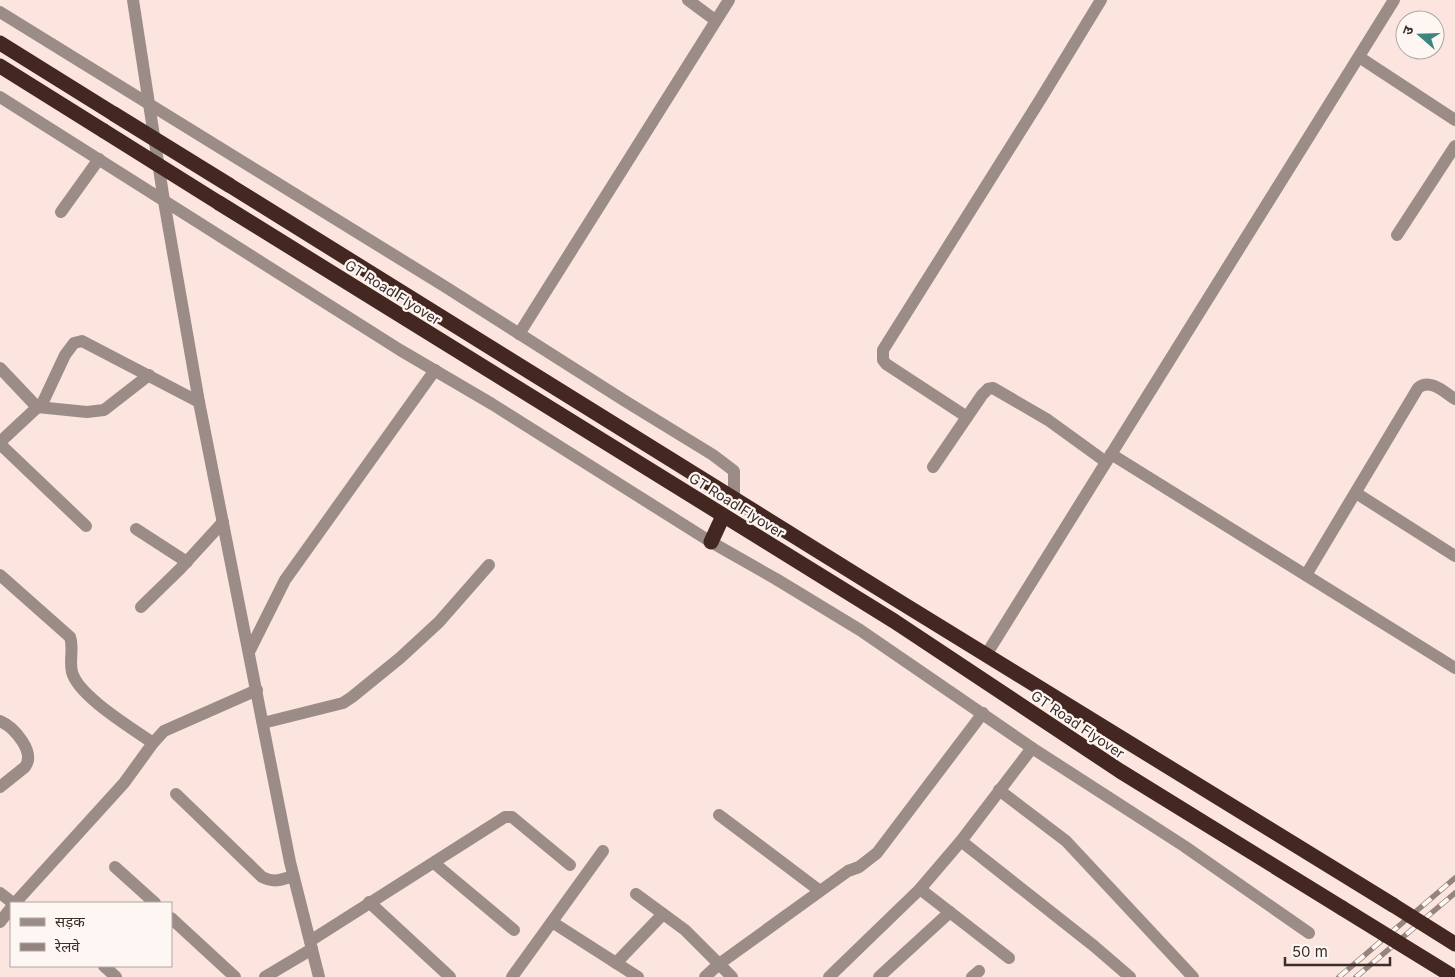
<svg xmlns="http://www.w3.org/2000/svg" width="1455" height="977" viewBox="0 0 1455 977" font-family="Inter,'Noto Sans Devanagari',sans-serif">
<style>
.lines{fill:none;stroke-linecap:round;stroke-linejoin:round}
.minor{stroke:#9c8c88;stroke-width:12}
.highway{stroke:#432720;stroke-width:15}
.rail-casing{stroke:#95837e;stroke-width:5.5}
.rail{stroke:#fdf6f3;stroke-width:4;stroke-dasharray:11;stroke-linecap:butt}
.highway-bridge{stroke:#432720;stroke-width:15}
.labels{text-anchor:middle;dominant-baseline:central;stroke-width:4.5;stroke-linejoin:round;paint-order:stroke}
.street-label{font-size:14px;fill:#3b2d2a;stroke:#fdf6f3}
</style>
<rect width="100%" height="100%" fill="#fbe5de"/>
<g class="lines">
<!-- minor -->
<g class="minor">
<path d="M133,0L164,201L199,402L290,862L319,977"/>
<path d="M688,0L715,20"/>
<path d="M0,12L444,286L625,401L713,455L734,471V499"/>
<path d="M1359,57L1455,120"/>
<path d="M0,97L400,350L492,404L711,542L776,579L860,630L1032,748L1184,846L1309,933"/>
<path d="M61,212L99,159"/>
<path d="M1397,235L1455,146"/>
<path d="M519,334L729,0"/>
<path d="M0,368L37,407L87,412L104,410L149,375"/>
<path d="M967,417L886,364L883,360V350L1040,100L1101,0"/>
<path d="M0,442L43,402L65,355L74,343L82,341L199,402"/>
<path d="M0,444L86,526"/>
<path d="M1111,454L1455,668"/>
<path d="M933,467L982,395L988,389L993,388L1048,420L1106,462"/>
<path d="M1356,493L1455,556"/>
<path d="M136,529L187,562"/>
<path d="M0,575L70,637C74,648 69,660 72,672C78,696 132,728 153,743"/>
<path d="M1306,575L1418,388C1430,378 1444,392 1455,399"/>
<path d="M141,607L180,569L223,522"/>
<path d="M249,652L285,580L435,370"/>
<path d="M986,655L1394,0"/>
<path d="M0,721C14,727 36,752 25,767L0,787"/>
<path d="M263,723L343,703L352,697L400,658L439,622L489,565"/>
<path d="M999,790L1066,841L1193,977"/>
<path d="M176,794L262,877C274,883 281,880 293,876"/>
<path d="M719,815L820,891"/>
<path d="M961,841L1094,946L1130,977"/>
<path d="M434,863L514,930"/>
<path d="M115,867L155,903"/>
<path d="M920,889L1009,958"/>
<path d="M0,893L13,903"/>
<path d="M636,894L685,930L732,977"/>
<path d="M369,902L450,977"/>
<path d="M15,903L124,783L153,743L164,731L257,690"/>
<path d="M171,918L235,977"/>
<path d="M0,922L11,908"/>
<path d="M552,922L638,977"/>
<path d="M310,941L505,817H512L570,865"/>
<path d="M616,963L663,914"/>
<path d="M104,966L116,977"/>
<path d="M265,977L312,949"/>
<path d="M512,977L603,851"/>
<path d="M705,977L719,964L848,871L859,867L877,853L983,713"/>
<path d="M829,977L920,889L961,841L1032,748"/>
<path d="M879,977L950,912"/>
<path d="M972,977L979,971"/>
</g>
<!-- highway -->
<g class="highway">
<path d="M0,43L114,114"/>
<path d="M0,66L104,131"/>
<path d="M229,185L905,605L1393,905"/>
<path d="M219,203L894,621L1120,771L1342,908"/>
<path d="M711,542L723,516"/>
</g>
<defs>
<g id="rail">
<path d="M1339,977L1455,878"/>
<path d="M1356,977L1455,893"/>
</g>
</defs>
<!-- rail casing -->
<use href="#rail" class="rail-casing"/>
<!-- rail -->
<use href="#rail" class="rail"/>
<!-- highway-bridge -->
<g class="highway-bridge">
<path d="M114,114L229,185"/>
<path d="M104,131L219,203"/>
<path d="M1393,905L1455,944"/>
<path d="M1342,908L1454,977"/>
</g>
</g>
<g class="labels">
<!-- street labels -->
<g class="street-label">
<text transform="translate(393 292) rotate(32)">GT Road Flyover</text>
<text transform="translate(737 505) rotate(32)">GT Road Flyover</text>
<text transform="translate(1078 724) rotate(34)">GT Road Flyover</text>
</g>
</g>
<!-- legend -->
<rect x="10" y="902" width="162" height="65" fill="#fdf6f3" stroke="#afa6a3"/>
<rect x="20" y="918" width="25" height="8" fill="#9c8c88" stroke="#afa6a3"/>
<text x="55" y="927" font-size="15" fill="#3b2d2a">सड़क</text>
<rect x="20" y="943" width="25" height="8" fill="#95837e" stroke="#afa6a3"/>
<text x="55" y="952" font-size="15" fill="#3b2d2a">रेलवे</text>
<!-- north arrow -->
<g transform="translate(1420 35) rotate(290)"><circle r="24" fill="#fdf6f3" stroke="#afa6a3"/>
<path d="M0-4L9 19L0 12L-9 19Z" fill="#3e857d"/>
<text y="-8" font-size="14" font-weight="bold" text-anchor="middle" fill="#3b2d2a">उ</text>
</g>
<!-- scale -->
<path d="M1285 957v8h105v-8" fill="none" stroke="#3b2d2a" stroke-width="2.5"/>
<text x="1292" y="957" font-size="15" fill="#3b2d2a" stroke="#fdf6f3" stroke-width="4" paint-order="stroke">50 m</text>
</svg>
